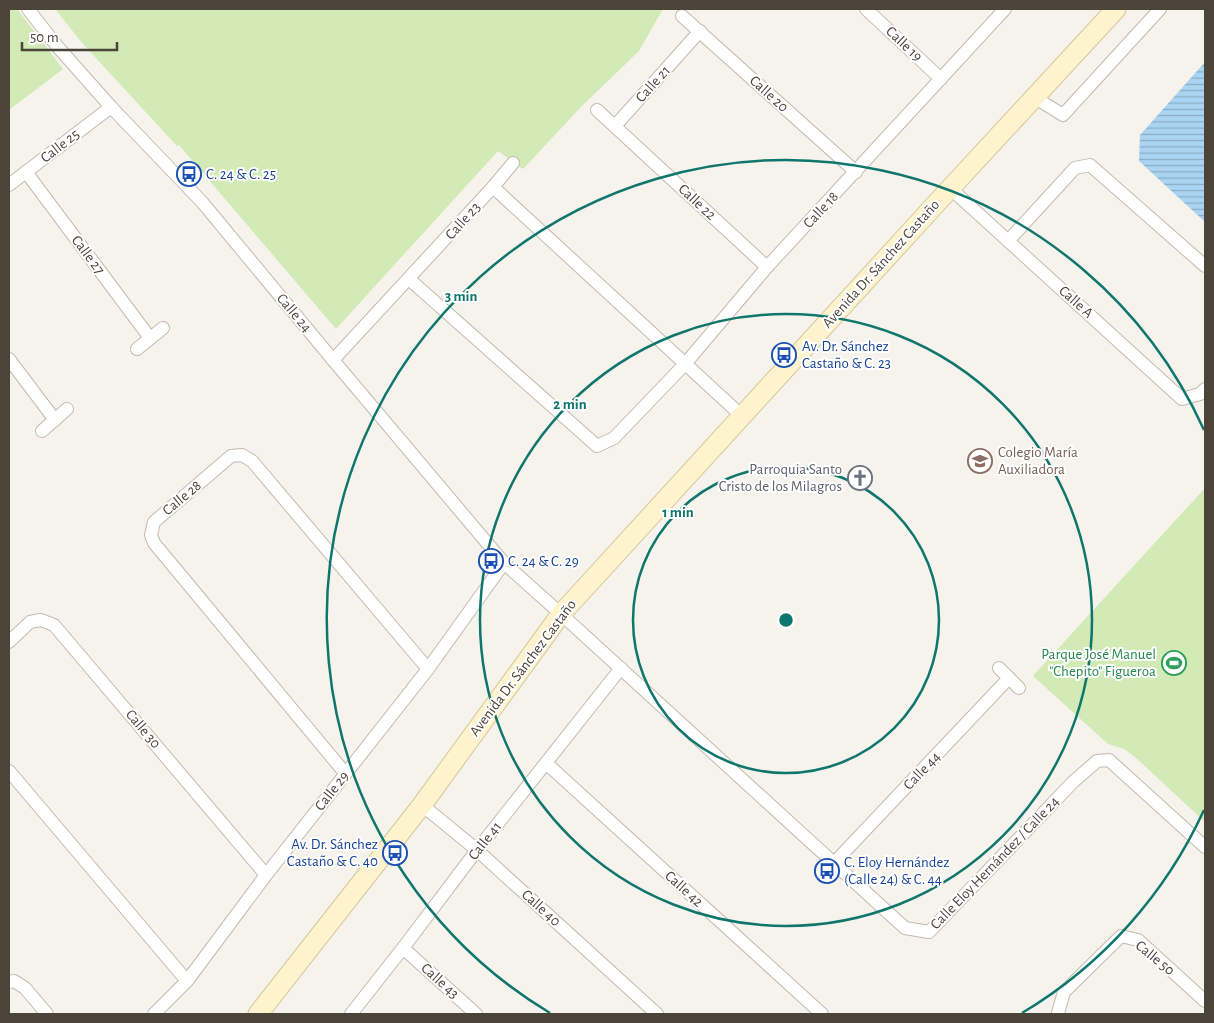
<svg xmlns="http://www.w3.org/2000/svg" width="1214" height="1023" viewBox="0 0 1214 1023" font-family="'Alegreya Sans',sans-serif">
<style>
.pitch{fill:#d2eab5}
.water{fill:url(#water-rules)}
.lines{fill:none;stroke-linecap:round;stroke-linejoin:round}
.street-casing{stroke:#c2bbae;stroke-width:14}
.secondary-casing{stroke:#d6c79b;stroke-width:21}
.street{stroke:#fff;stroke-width:12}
.secondary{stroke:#fff3cd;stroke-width:19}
.ring{fill:none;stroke:#0f766e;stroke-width:2.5}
.labels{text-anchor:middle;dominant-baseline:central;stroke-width:4;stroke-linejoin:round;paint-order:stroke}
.street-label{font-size:15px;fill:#4b4439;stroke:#fff}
.transit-label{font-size:15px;fill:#164399;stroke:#fff;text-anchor:start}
.education-label{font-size:15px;fill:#785e54;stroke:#fff;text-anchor:start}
.worship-label{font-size:15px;fill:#5b616d;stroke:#fff;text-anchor:end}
.leisure-label{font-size:15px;fill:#27864d;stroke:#fff;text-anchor:end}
.centre{fill:#0f766e;stroke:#fff;stroke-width:2.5}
.ring-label{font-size:15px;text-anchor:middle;font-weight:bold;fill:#0f766e;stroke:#fff;stroke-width:4;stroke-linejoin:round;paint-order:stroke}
</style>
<defs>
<pattern id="water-rules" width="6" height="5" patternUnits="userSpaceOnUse" patternTransform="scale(1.25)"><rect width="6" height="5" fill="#a9d4f2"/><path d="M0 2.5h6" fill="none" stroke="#8caec5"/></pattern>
</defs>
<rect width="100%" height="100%" fill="#f6f3ec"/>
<!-- pitch -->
<g class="pitch">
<path d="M9,9H17L63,69L9,110Z"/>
<path d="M55,9H663L639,51L581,107L523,169L498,151L336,329L179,145L177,146L83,44Z"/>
<path d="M1205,488V822L1135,757L1124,749L1108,744L1033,676Z"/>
</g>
<!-- water -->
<path class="water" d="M1205,62V222L1139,161L1140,135Z"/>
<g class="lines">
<defs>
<g id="street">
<path d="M28,9L57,46L111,107L202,202L333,360L504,563L561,614L905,928L929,932L1073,782L1097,761L1109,760L1205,847"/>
<path d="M866,9L941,79"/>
<path d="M682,16L856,172"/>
<path d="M1034,97L1063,115L1160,9"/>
<path d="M597,110L767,267"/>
<path d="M615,126L700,31"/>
<path d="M26,172L150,338"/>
<path d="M9,185L111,107"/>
<path d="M493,187L742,416"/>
<path d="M950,188L1182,399L1200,394L1205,389"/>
<path d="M1008,241L1075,168L1090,165L1205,266"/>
<path d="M409,279L597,446L614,438L685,364L767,267L1005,9"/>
<path d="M137,349L163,328"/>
<path d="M9,359L55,420"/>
<path d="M333,360L493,187L513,163"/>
<path d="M42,431L67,409"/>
<path d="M9,642L30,622L41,620L54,625L266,875"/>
<path d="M999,668L1019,688"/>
<path d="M546,763L822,1014"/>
<path d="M9,771L187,981"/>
<path d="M345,773L154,543L151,535L154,522L231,456L242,455L252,461L428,669"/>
<path d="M422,805L477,850L657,1014"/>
<path d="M834,863L1009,678"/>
<path d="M403,948L476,1014"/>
<path d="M9,982L14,981L25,988L47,1014"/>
<path d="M154,1014L187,981L266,875L428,669L504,563"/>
<path d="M351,1014L403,948L477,850L621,668"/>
<path d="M1059,1014L1058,1013L1064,992L1121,936L1138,940L1205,1001"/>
</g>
<path id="secondary" d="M258,1014L422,805L561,614L933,207L1116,9"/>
</defs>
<!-- street casing -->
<use href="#street" class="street-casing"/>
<!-- secondary casing -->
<use href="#secondary" class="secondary-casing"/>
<!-- street -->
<use href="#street" class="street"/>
<!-- secondary -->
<use href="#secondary" class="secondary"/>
</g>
<!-- distance rings -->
<g class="ring">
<circle cx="786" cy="620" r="153"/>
<circle cx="786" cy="620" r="306"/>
<path d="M1204 810A459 459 0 0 1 1022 1013M550 1013A459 459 0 1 1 1204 430"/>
</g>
<!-- icons -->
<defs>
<symbol id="bus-ring" viewBox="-11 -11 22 22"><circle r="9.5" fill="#fff" stroke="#1a4fb4" stroke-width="1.5"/><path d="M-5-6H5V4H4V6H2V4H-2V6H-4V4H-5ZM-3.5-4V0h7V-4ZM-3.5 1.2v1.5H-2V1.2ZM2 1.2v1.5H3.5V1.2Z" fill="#1a4fb4"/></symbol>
<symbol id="school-ring" viewBox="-11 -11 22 22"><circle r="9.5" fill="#fff" stroke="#8d6e63" stroke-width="1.5"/><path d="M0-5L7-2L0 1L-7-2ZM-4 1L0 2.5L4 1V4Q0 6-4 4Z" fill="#8d6e63"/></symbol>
<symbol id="church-ring" viewBox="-11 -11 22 22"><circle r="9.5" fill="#fff" stroke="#6b7280" stroke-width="1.5"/><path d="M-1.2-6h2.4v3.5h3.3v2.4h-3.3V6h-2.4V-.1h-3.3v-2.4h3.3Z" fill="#6b7280"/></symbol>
<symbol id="stadium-ring" viewBox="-11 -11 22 22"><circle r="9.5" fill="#fff" stroke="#2e9e5b" stroke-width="1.5"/><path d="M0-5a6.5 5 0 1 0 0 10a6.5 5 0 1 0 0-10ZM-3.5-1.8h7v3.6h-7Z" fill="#2e9e5b"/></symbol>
</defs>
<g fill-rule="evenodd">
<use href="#bus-ring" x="175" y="160" width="28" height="28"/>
<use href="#bus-ring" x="770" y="341" width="28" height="28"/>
<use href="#school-ring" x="966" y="447" width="28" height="28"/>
<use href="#church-ring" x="846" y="464" width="28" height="28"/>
<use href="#bus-ring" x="477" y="547" width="28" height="28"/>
<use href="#stadium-ring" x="1160" y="649" width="28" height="28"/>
<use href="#bus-ring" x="381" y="839" width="28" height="28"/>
<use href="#bus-ring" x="813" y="857" width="28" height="28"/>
</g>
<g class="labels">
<!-- street labels -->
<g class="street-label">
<text transform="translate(904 44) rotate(43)">Calle 19</text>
<text transform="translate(653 84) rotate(-48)">Calle 21</text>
<text transform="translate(769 94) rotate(42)">Calle 20</text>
<text transform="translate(60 146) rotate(-38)">Calle 25</text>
<text transform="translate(697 202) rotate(43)">Calle 22</text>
<text transform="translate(821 210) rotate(-47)">Calle 18</text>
<text transform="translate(463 221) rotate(-48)">Calle 23</text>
<text transform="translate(88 255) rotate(53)">Calle 27</text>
<text transform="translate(881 264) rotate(-48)">Avenida Dr. Sánchez Castaño</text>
<text transform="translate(1076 302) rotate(42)">Calle A</text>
<text transform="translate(294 313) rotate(50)">Calle 24</text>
<text transform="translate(182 498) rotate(-40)">Calle 28</text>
<text transform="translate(523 668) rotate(-53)">Avenida Dr. Sánchez Castaño</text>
<text transform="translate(143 729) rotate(50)">Calle 30</text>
<text transform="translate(922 771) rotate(-46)">Calle 44</text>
<text transform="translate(332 791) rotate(-52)">Calle 29</text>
<text transform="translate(485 841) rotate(-52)">Calle 41</text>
<text transform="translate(995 863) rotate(-46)">Calle Eloy Hernández / Calle 24</text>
<text transform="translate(684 889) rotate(42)">Calle 42</text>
<text transform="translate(541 908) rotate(42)">Calle 40</text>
<text transform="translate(1155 958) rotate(39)">Calle 50</text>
<text transform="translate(440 981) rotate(42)">Calle 43</text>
</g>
<!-- transit labels -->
<g class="transit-label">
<text x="206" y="174">C. 24 &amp; C. 25</text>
<text x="802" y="346">Av. Dr. Sánchez<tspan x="802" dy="17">Castaño &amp; C. 23</tspan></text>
<text x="508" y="561">C. 24 &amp; C. 29</text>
<text x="378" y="844" text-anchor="end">Av. Dr. Sánchez<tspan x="378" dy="17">Castaño &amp; C. 40</tspan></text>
<text x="844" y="862">C. Eloy Hernández<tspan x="844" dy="17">(Calle 24) &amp; C. 44</tspan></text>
</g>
<!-- education labels -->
<g class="education-label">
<text x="998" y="452">Colegio María<tspan x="998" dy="17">Auxiliadora</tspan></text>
</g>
<!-- worship labels -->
<g class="worship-label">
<text x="842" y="469">Parroquia Santo<tspan x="842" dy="17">Cristo de los Milagros</tspan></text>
</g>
<!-- leisure labels -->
<g class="leisure-label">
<text x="1156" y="654">Parque José Manuel<tspan x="1156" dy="17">"Chepito" Figueroa</tspan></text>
</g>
</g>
<circle cx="786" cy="620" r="8" class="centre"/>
<g class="ring-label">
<text x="461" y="301">3 min</text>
<text x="570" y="409">2 min</text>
<text x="678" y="517">1 min</text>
</g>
<!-- border -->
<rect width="1214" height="1023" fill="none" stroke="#4b4439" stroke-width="20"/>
<!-- scale -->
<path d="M22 42v8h95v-8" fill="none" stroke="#4b4439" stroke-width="2.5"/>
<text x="30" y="42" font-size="15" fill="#4b4439" stroke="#ffffff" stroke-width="4" paint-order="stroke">50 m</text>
</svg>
